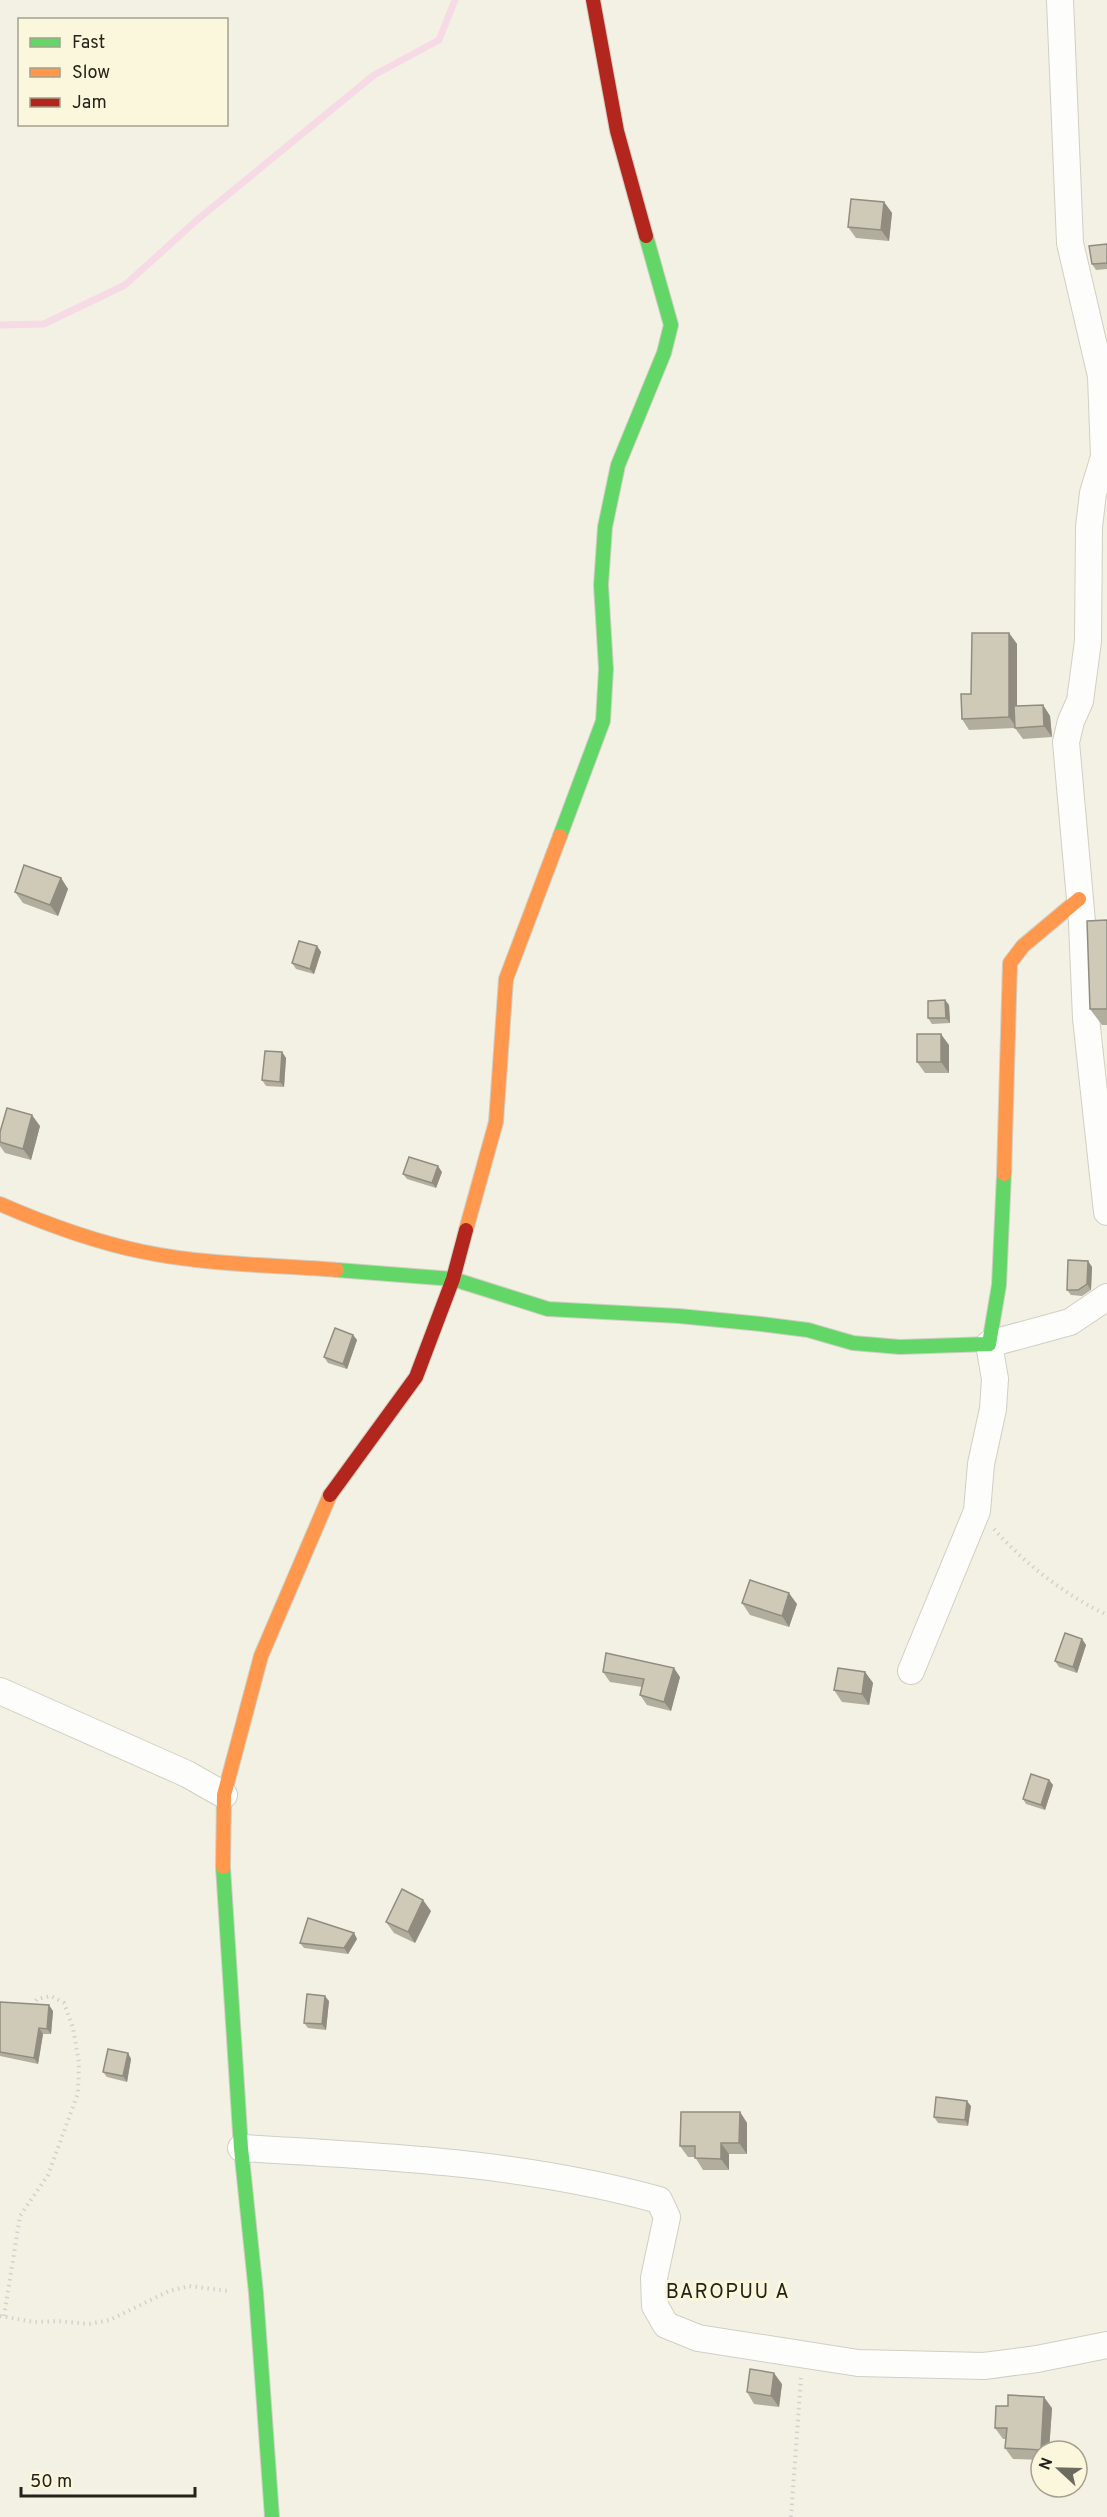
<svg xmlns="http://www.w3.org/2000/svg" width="1107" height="2517" viewBox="0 0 1107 2517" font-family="Overpass,sans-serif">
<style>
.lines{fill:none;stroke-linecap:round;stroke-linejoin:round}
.stream{stroke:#f6dbe7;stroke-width:7}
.street-casing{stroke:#d1cfc3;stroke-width:28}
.fast-casing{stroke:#d1cfc3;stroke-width:16}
.slow-casing{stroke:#d1cfc3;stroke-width:16}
.jam-casing{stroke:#d1cfc3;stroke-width:16}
.path{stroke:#d2d2cd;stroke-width:4;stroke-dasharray:1.5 4.5;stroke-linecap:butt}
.street{stroke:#fdfdfb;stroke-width:26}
.fast{stroke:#63d668;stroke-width:14}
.slow{stroke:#ff974d;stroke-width:14}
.jam{stroke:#b3261e;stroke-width:14}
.wall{fill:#b1ae9d}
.shaded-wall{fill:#908d80}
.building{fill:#cecab7;stroke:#908d80;stroke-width:1.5}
.labels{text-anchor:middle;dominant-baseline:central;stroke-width:6;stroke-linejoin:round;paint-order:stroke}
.quarter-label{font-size:20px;letter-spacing:1.5px;fill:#242319;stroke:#faf7dc}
</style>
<rect width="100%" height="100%" fill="#f3f1e3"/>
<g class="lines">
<!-- stream -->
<path class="stream" d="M0,325L44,324L125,285L197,220L374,75L439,40L455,0"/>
<defs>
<g id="street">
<path d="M1060,0L1070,243L1101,376L1104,457L1093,493L1089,527L1088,641L1080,701L1071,721L1066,742L1082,922L1086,1018L1107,1212"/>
<path d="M911,1671L977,1511L981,1464L993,1409L995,1379L989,1344L1070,1322L1107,1297"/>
<path d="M0,1691L187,1774L224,1795"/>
<path d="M241,2148C381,2156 523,2162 659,2200L667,2217L654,2278L655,2306L666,2325L698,2338L858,2363L984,2366L1037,2359L1107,2345"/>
</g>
<g id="fast">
<path d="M560,836L603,721L606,669L601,585L605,527L618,465L664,353L671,325L646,236"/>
<path d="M337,1270L453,1279L548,1309L679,1316L761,1324L808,1330L853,1343L900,1347L989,1344L999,1285L1004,1174"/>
<path d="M223,1867L241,2148L256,2293L272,2517"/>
</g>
<g id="slow">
<path d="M1004,1174L1010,963L1023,946L1079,899"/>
<path d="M0,1204C46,1224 95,1242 144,1252C207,1265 273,1265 337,1270"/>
<path d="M466,1230L496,1122L506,979L560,836"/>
<path d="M223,1867L224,1795L261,1656L330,1495"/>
</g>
<g id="jam">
<path d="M593,0L617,131L646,236"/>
<path d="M330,1495L416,1377L453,1279L466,1230"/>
</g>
</defs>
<!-- street casing -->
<use href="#street" class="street-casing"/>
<!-- fast casing -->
<use href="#fast" class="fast-casing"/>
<!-- slow casing -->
<use href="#slow" class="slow-casing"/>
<!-- jam casing -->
<use href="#jam" class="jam-casing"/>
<!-- path -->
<g class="path">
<path d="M994,1529C1024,1563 1065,1595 1107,1615"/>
<path d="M0,2316L34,2322L58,2321L89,2324L110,2320L169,2291L189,2286L228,2291"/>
<path d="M4,2316L20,2216L48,2175L78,2093L79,2063L73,2028L64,2003L51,1996L37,1999L31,2007"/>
<path d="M791,2517L801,2378"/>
</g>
<!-- street -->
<use href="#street" class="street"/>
<!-- fast -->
<use href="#fast" class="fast"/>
<!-- slow -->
<use href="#slow" class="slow"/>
<!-- jam -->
<use href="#jam" class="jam"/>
</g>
<!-- wall -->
<g class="wall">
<path d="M884,202L892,213L889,241L856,238L848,227Z"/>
<path d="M1107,244V269L1096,270L1092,264Z"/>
<path d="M1009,633L1017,644V706L1043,705L1050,716L1052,737L1023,739L1015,728L969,730L962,719L971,694Z"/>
<path d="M61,878L68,889L58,916L23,903L15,892Z"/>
<path d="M1107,920V1025H1102L1090,1009Z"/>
<path d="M317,946L321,952L314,974L296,969L292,963Z"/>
<path d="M945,1000L949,1005L950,1023L932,1024L928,1018Z"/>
<path d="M949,1045V1073H925L917,1062Z"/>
<path d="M282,1052L286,1058L284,1087L266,1086L262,1080Z"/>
<path d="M40,1126L31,1160L5,1153L0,1146V1132Z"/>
<path d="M442,1172L436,1188L407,1179L403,1174Z"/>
<path d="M1088,1261L1092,1267L1091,1290L1082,1296L1071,1295L1067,1290Z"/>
<path d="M353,1335L357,1340L347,1369L328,1363L324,1357Z"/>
<path d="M742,1603L797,1604L789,1627L750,1615Z"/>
<path d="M1082,1639L1086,1645L1077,1673L1059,1667L1055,1661Z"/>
<path d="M603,1672L680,1677L671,1711L647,1705L640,1695L642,1687L610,1682Z"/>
<path d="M865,1672L873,1683L869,1705L842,1702L834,1690Z"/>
<path d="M1049,1780L1053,1785L1045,1810L1026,1804L1023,1799Z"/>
<path d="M431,1911L415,1943L394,1933L386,1922Z"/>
<path d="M354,1933L357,1939L348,1954L304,1948L300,1943Z"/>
<path d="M329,2001L326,2030L308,2028L304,2023Z"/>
<path d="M0,2002L53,2011L51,2034H43L38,2064L0,2056Z"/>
<path d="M128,2053L131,2059L127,2082L107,2077L103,2072Z"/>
<path d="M971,2106L968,2126L938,2123L934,2117Z"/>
<path d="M740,2112L747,2123V2154H729V2170H703L695,2157H688L680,2146Z"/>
<path d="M782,2384L779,2407L754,2404L747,2392Z"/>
<path d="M1052,2408L1049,2451H1041V2460L1013,2459L1005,2448L1006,2439H1003L995,2428Z"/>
</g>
<!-- shaded-wall -->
<g class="shaded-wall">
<path d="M884,202L892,213L889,241L881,230Z"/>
<path d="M1009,633L1017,644V728L1009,717Z"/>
<path d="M1043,705L1050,716L1052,737L1044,726Z"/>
<path d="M61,878L68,889L58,916L50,905Z"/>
<path d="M317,946L321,952L314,974L310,969Z"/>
<path d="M945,1000L949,1005L950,1023L946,1018Z"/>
<path d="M941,1034L949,1045V1073L941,1062Z"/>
<path d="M282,1052L286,1058L284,1087L280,1082Z"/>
<path d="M32,1115L40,1126L31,1160L23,1149Z"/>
<path d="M438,1166L442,1172L436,1188L432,1183Z"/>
<path d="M1088,1261L1092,1267L1091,1290L1087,1284Z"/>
<path d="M353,1335L357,1340L347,1369L343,1364Z"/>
<path d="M789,1593L797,1604L789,1627L782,1616Z"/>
<path d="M1082,1639L1086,1645L1077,1673L1073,1667Z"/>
<path d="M674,1668L680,1677L671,1711L664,1702Z"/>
<path d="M865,1672L873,1683L869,1705L862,1694Z"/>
<path d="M1049,1780L1053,1785L1045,1810L1041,1805Z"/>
<path d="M423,1900L431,1911L415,1943L408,1932Z"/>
<path d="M354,1933L357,1939L348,1954L344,1948Z"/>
<path d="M325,1996L329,2001L326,2030L322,2024Z"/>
<path d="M49,2005L53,2011L51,2034L47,2029Z"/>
<path d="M39,2028L43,2034L38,2064L34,2058Z"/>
<path d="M128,2053L131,2059L127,2082L123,2076Z"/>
<path d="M967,2101L971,2106L968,2126L965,2120Z"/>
<path d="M740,2112L747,2123V2154L739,2143Z"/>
<path d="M721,2143L729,2154V2170L721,2159Z"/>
<path d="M774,2373L782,2384L779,2407L771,2396Z"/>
<path d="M1044,2397L1052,2408L1049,2451H1042L1041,2450Z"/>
</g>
<!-- building -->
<g class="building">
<path d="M851,199L884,202L881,230L848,227Z"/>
<path d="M1107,244V263L1092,264L1089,246Z"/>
<path d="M972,633H1009V717L962,719L961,694H971Z"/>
<path d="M1043,705L1044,726L1015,728L1014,706Z"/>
<path d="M24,865L61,878L50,905L15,892Z"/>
<path d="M1107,920V1009H1090L1087,921Z"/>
<path d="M299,941L317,946L310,969L292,963Z"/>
<path d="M945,1000L946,1018H928V1001Z"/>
<rect x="917" y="1034" width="24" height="28"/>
<path d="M265,1051L282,1052L280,1082L262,1080Z"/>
<path d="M7,1108L32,1115L23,1149L0,1142V1132Z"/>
<path d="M409,1157L438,1166L432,1183L403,1174Z"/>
<path d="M1068,1260L1088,1261L1087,1284L1078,1290H1067Z"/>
<path d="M335,1328L353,1335L343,1364L324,1357Z"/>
<path d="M750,1580L789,1593L782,1616L742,1603Z"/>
<path d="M1065,1633L1082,1639L1073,1667L1055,1661Z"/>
<path d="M606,1653L674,1668L664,1702L640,1695L644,1679L603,1672Z"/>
<path d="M838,1668L865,1672L862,1694L834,1690Z"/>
<path d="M1031,1774L1049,1780L1041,1805L1023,1799Z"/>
<path d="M402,1889L423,1900L408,1932L386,1922Z"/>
<path d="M308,1918L354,1933L344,1948L300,1943Z"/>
<path d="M307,1994L325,1996L322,2024L304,2023Z"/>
<path d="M0,2002L49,2005L47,2029L39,2028L34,2058L0,2052Z"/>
<path d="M108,2049L128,2053L123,2076L103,2072Z"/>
<path d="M936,2097L967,2101L965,2120L934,2117Z"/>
<path d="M681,2112H740L739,2143H721V2159L695,2158V2146H680Z"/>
<path d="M750,2369L774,2373L771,2396L747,2392Z"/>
<path d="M1008,2395L1044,2397L1041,2450L1005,2448L1007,2428H995L996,2406H1008Z"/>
</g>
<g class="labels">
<!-- quarter labels -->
<g class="quarter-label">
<text x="728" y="2293">BAROPUU A</text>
</g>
</g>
<!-- legend -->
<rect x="18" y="18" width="210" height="108" fill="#faf7dc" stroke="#a4a28e" stroke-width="1.5"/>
<rect x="30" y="38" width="30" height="9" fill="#63d668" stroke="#a4a28e" stroke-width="1.5"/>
<text x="72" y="48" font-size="18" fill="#242319">Fast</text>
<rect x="30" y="68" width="30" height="9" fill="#ff974d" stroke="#a4a28e" stroke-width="1.5"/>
<text x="72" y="78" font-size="18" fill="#242319">Slow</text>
<rect x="30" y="98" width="30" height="9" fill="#b3261e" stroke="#a4a28e" stroke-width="1.5"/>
<text x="72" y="108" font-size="18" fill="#242319">Jam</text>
<!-- north arrow -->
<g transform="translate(1059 2469) rotate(292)"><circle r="28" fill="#faf7dc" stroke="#a4a28e" stroke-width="1.5"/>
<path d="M0-4.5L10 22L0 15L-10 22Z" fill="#6c6b60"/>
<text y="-9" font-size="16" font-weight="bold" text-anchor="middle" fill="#242319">N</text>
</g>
<!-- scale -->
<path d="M21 2487v9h174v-9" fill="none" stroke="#242319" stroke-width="3"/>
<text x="30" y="2487" font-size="18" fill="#242319" stroke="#faf7dc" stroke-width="4.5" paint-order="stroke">50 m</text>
</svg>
